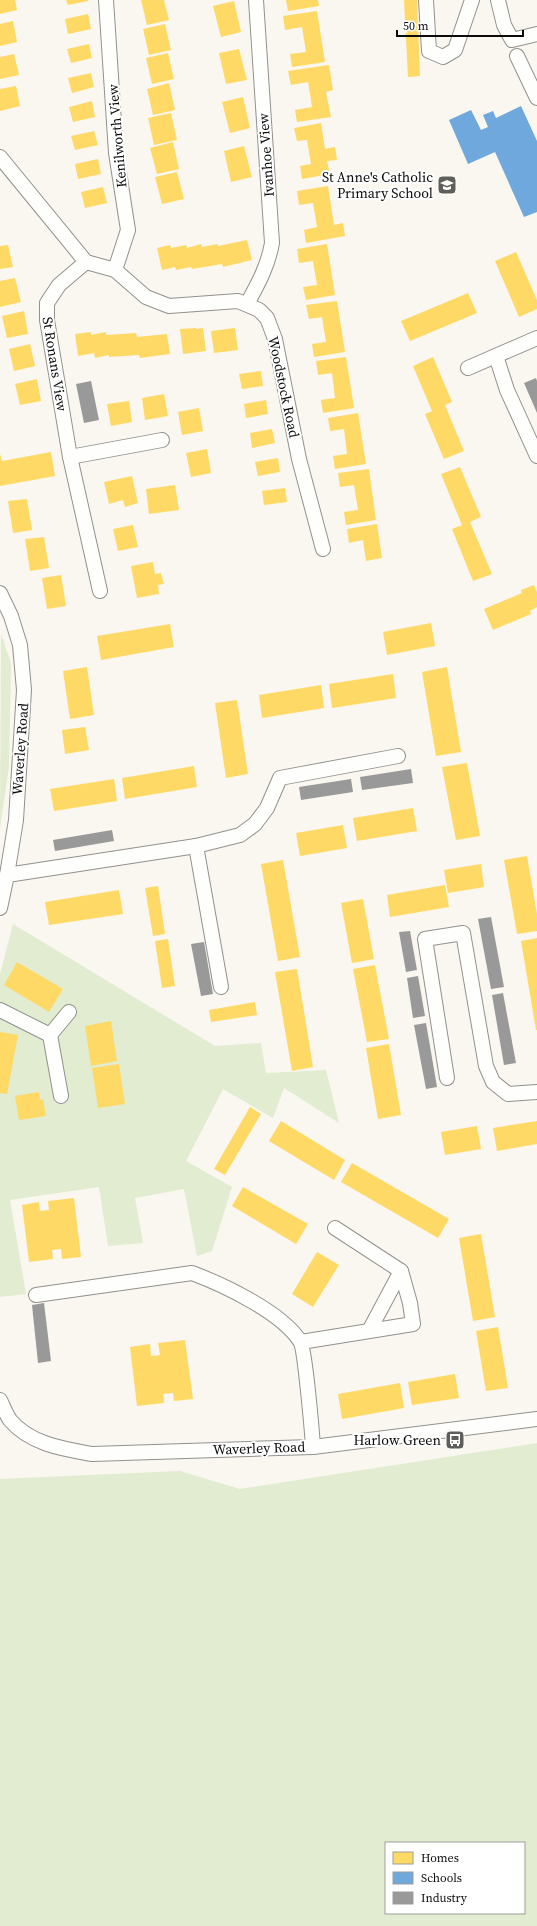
<svg xmlns="http://www.w3.org/2000/svg" width="537" height="1926" viewBox="0 0 537 1926" font-family="'Source Serif 4',serif">
<style>
.green{fill:#e1ecd1;fill-rule:evenodd}
.homes{fill:#ffd966}
.schools{fill:#6fa8dc}
.industry{fill:#999}
.lines{fill:none;stroke-linecap:round;stroke-linejoin:round}
.street-casing{stroke:#92918e;stroke-width:16}
.street{stroke:#fefefd;stroke-width:14}
.labels{text-anchor:middle;dominant-baseline:central;stroke-width:4;stroke-linejoin:round;paint-order:stroke}
.street-label{font-size:14px;fill:#0b0b0b;stroke:#fff}
.poi-label{font-size:14px;fill:#0b0b0b;stroke:#fff;text-anchor:end}
</style>
<rect width="100%" height="100%" fill="#f9f7ef"/>
<!-- green -->
<g class="green">
<path d="M1,634L11,663L9,767L0,828Z"/>
<path d="M13,924L215,1046L261,1043L266,1073L326,1070L339,1123L284,1088L273,1118L223,1089L186,1161L232,1187L212,1251L197,1256L184,1189L135,1198L143,1243L108,1246L99,1187L10,1200L26,1294L0,1297V974Z"/>
<path d="M537,1443V1926H0V1479L180,1471L240,1489ZM386,1843H524V1913H386Z"/>
</g>
<!-- homes -->
<g class="homes">
<path d="M0,0H15L17,10L0,14Z"/>
<path d="M66,0H88V1L68,5Z"/>
<path d="M141,0H164L169,20L147,25Z"/>
<path d="M286,0H318L319,6L288,11Z"/>
<path d="M404,0H417L420,76L408,77Z"/>
<path d="M234,1L241,32L221,37L213,6Z"/>
<path d="M317,11L325,62L292,67L290,54L306,52L302,27L285,30L283,16Z"/>
<path d="M88,14L91,29L68,34L65,19Z"/>
<path d="M13,21L17,42L0,46V24Z"/>
<path d="M165,24L171,50L149,55L143,29Z"/>
<path d="M89,44L92,58L71,63L67,49Z"/>
<path d="M239,49L247,80L226,84L219,53Z"/>
<path d="M168,53L174,79L152,84L146,58Z"/>
<path d="M14,54L19,75L0,79V57Z"/>
<path d="M329,65L333,90L326,92L331,117L297,122L295,110L312,107L310,94L308,82L291,85L288,71Z"/>
<path d="M91,73L94,87L72,93L68,78Z"/>
<path d="M169,83L175,110L153,115L147,89Z"/>
<path d="M16,86L20,106L0,111V89Z"/>
<path d="M243,97L250,128L230,133L222,102Z"/>
<path d="M92,101L95,117L73,122L69,107Z"/>
<path d="M171,113L177,140L154,145L148,118Z"/>
<path d="M321,123L325,149L335,147L337,160L327,161L330,174L302,179L300,166L311,164L307,140L297,141L294,128Z"/>
<path d="M94,131L98,145L75,150L71,136Z"/>
<path d="M173,142L179,169L157,174L150,148Z"/>
<path d="M244,146L252,177L231,182L224,151Z"/>
<path d="M98,159L101,174L78,179L75,164Z"/>
<path d="M177,172L184,199L162,204L155,177Z"/>
<path d="M328,186L334,225L343,223L345,236L306,243L304,230L317,227L313,203L299,205L297,191Z"/>
<path d="M103,187L107,203L85,208L81,192Z"/>
<path d="M247,240L252,260L223,267L222,264L192,269L191,267L176,270L175,267L162,270L157,248L170,245L171,248L186,245L187,248L201,244L202,247L218,244V246Z"/>
<path d="M327,244L335,295L306,300L303,287L317,285L313,261L299,263L297,249Z"/>
<path d="M8,245L13,267L0,269V246Z"/>
<path d="M516,252L537,300V309L519,317L495,261Z"/>
<path d="M15,278L21,302L0,307V281Z"/>
<path d="M468,293L477,313L410,341L401,321Z"/>
<path d="M337,301L345,352L314,357L312,344L326,342L322,317L309,319L306,305Z"/>
<path d="M24,311L28,334L7,338L2,316Z"/>
<path d="M196,328V329L203,328L206,351L183,354L180,329Z"/>
<path d="M235,328L238,350L214,353L211,331Z"/>
<path d="M91,332V335L106,332V335L136,333L137,337L167,334L170,354L140,358L139,355L109,357V355L95,358L94,353L78,356L75,334Z"/>
<path d="M30,344L35,366L14,371L9,349Z"/>
<path d="M346,357L354,408L323,413L321,400L335,398L332,373L318,375L316,361Z"/>
<path d="M433,357L452,402L445,405L464,451L444,459L425,414L432,411L413,366Z"/>
<path d="M261,371L263,386L242,389L239,374Z"/>
<path d="M37,379L41,401L20,405L15,384Z"/>
<path d="M164,394L168,416L145,420L142,398Z"/>
<path d="M266,400L268,414L246,418L244,404Z"/>
<path d="M129,401L132,422L111,426L107,404Z"/>
<path d="M199,408L203,431L182,435L178,412Z"/>
<path d="M358,413L366,464L335,469L333,456L347,454L344,429L330,431L328,418Z"/>
<path d="M272,429L275,443L252,448L250,433Z"/>
<path d="M207,449L211,473L191,477L186,453Z"/>
<path d="M51,452L55,476L0,486V454L2,461Z"/>
<path d="M278,458L280,472L258,476L255,462Z"/>
<path d="M460,467L481,517L470,522L492,574L473,581L452,529L462,525L441,474Z"/>
<path d="M369,469L376,520L346,525L344,512L358,510L354,485L340,487L338,473Z"/>
<path d="M132,476L138,503L125,507L123,500L109,504L104,482Z"/>
<path d="M175,485L179,510L149,514L146,489Z"/>
<path d="M285,488L287,502L264,505L262,491Z"/>
<path d="M27,499L32,530L13,533L8,501Z"/>
<path d="M377,524L382,558L366,561L363,540L349,543L347,529Z"/>
<path d="M133,525L138,547L118,551L113,529Z"/>
<path d="M44,537L49,568L30,571L25,539Z"/>
<path d="M153,562L155,574L161,573L164,584L158,585L159,594L137,598L131,566Z"/>
<path d="M61,575L66,606L47,609L42,578Z"/>
<path d="M534,585L537,592V607L530,611L531,614L493,630L484,609L522,593L521,590Z"/>
<path d="M431,623L435,646L387,655L383,632Z"/>
<path d="M170,624L174,647L101,660L97,636Z"/>
<path d="M87,667L94,715L70,719L63,671Z"/>
<path d="M447,667L461,752L436,756L422,672Z"/>
<path d="M393,674L396,698L332,708L329,684Z"/>
<path d="M321,685L324,708L262,718L259,695Z"/>
<path d="M237,700L248,774L226,778L215,703Z"/>
<path d="M85,727L89,750L65,754L62,730Z"/>
<path d="M467,763L480,836L456,840L442,767Z"/>
<path d="M194,766L197,787L125,799L122,778Z"/>
<path d="M114,779L117,801L54,811L50,789Z"/>
<path d="M413,808L417,831L357,841L353,818Z"/>
<path d="M343,825L347,848L300,856L296,833Z"/>
<path d="M527,856L537,914V931L517,934L504,860Z"/>
<path d="M283,860L300,957L278,961L261,864Z"/>
<path d="M481,864L484,887L448,893L444,870Z"/>
<path d="M445,885L449,907L390,917L387,895Z"/>
<path d="M158,886L165,934L153,936L145,888Z"/>
<path d="M119,890L123,914L49,925L45,902Z"/>
<path d="M363,899L374,959L352,963L341,903Z"/>
<path d="M537,938V1030H536L521,941Z"/>
<path d="M168,939L175,986L162,988L155,941Z"/>
<path d="M17,962L63,989L49,1012L4,985Z"/>
<path d="M375,965L389,1039L367,1042L353,969Z"/>
<path d="M297,969L313,1067L292,1071L275,972Z"/>
<path d="M255,1002L257,1015L211,1022L209,1010Z"/>
<path d="M111,1021L117,1061L91,1066L85,1026Z"/>
<path d="M0,1032L18,1035L7,1094L0,1093Z"/>
<path d="M389,1044L401,1115L378,1119L366,1048Z"/>
<path d="M119,1064L125,1104L98,1108L92,1068Z"/>
<path d="M39,1092L40,1100L43,1099L46,1116L19,1120L15,1096Z"/>
<path d="M250,1107L261,1114L225,1175L214,1169Z"/>
<path d="M281,1121L345,1160L334,1180L269,1141Z"/>
<path d="M537,1121V1144L497,1151L493,1128Z"/>
<path d="M477,1126L481,1149L445,1155L441,1132Z"/>
<path d="M352,1163L449,1219L438,1238L341,1182Z"/>
<path d="M243,1187L308,1224L296,1244L232,1206Z"/>
<path d="M74,1198L81,1257L62,1259L61,1249L52,1250L53,1259L29,1262L22,1205L39,1202L40,1211L49,1210L48,1201Z"/>
<path d="M481,1234L495,1317L473,1321L459,1238Z"/>
<path d="M317,1252L339,1265L313,1307L292,1294Z"/>
<path d="M498,1327L508,1388L486,1391L476,1331Z"/>
<path d="M185,1340L193,1399L174,1401L173,1393L163,1394L164,1403L137,1406L130,1347L150,1344L151,1356L160,1355L158,1343Z"/>
<path d="M455,1374L459,1398L412,1405L408,1382Z"/>
<path d="M400,1383L404,1408L342,1419L338,1394Z"/>
</g>
<!-- schools -->
<path class="schools" d="M521,106L537,141V212L524,217L495,152L468,164L449,120L471,110L481,130L488,127L483,115L493,111L496,118Z"/>
<!-- industry -->
<g class="industry">
<path d="M536,378L537,381V413L524,383Z"/>
<path d="M91,381L99,420L84,423L76,384Z"/>
<path d="M411,769L413,783L362,790L360,777Z"/>
<path d="M351,779L353,792L301,800L299,787Z"/>
<path d="M112,830L114,841L55,851L53,840Z"/>
<path d="M491,917L504,987L491,989L478,919Z"/>
<path d="M410,931L417,970L406,972L399,932Z"/>
<path d="M204,942L213,994L201,996L191,944Z"/>
<path d="M418,976L425,1016L413,1018L407,978Z"/>
<path d="M503,993L516,1063L504,1065L492,995Z"/>
<path d="M426,1023L437,1087L426,1089L414,1025Z"/>
<path d="M44,1303L51,1361L38,1363L32,1305Z"/>
</g>
<g class="lines">
<defs>
<g id="street">
<path d="M106,0L116,153L128,230L115,270"/>
<path d="M426,0L429,51L443,57L455,50L472,0"/>
<path d="M498,0L504,25L512,40L537,34"/>
<path d="M517,56L537,98"/>
<path d="M0,157L86,262L115,270L146,297L169,306L238,301L259,310L267,318L275,339L299,459L323,549"/>
<path d="M86,262L59,285L47,303V320L70,457L100,591"/>
<path d="M247,304C258,284 268,266 272,243L256,0"/>
<path d="M496,356L507,390L537,456"/>
<path d="M468,368L537,338"/>
<path d="M70,457L162,440"/>
<path d="M0,593L11,616L20,645L24,690L16,820L7,875L0,908"/>
<path d="M196,846L221,987"/>
<path d="M7,875L196,846L240,835L255,824L267,808L280,778L398,756"/>
<path d="M0,1010L50,1035L61,1096"/>
<path d="M50,1035L69,1012"/>
<path d="M447,1078L425,939L463,933L486,1066L493,1082L508,1094L537,1092"/>
<path d="M36,1295L192,1273C224,1285 281,1312 300,1341C305,1348 312,1432 313,1447"/>
<path d="M369,1331L401,1271"/>
<path d="M301,1342L413,1324L410,1303L401,1271L335,1228"/>
<path d="M0,1400C3,1406 6,1414 10,1420C30,1444 63,1449 92,1454L313,1447L537,1419"/>
</g>
</defs>
<!-- street casing -->
<use href="#street" class="street-casing"/>
<!-- street -->
<use href="#street" class="street"/>
</g>
<!-- icons -->
<defs>
<symbol id="school-square" viewBox="-11 -11 22 22"><rect x="-9" y="-9" width="18" height="18" rx="4" fill="#5e5e5b" stroke="#fff"/><path d="M0-5L7-2L0 1L-7-2ZM-4 1L0 2.5L4 1V4Q0 6-4 4Z" fill="#fff"/></symbol>
<symbol id="bus-square" viewBox="-11 -11 22 22"><rect x="-9" y="-9" width="18" height="18" rx="4" fill="#5e5e5b" stroke="#fff"/><path d="M-5-6H5V4H4V6H2V4H-2V6H-4V4H-5ZM-3.5-4V0h7V-4ZM-3.5 1.2v1.5H-2V1.2ZM2 1.2v1.5H3.5V1.2Z" fill="#fff"/></symbol>
</defs>
<g fill-rule="evenodd">
<use href="#school-square" x="436" y="174" width="22" height="22"/>
<use href="#bus-square" x="444" y="1429" width="22" height="22"/>
</g>
<g class="labels">
<!-- street labels -->
<g class="street-label">
<text transform="translate(117 136) rotate(-95)">Kenilworth View</text>
<text transform="translate(266 155) rotate(-94)">Ivanhoe View</text>
<text transform="translate(55 364) rotate(81)">St Ronans View</text>
<text transform="translate(284 387) rotate(78)">Woodstock Road</text>
<text transform="translate(20 749) rotate(-86)">Waverley Road</text>
<text transform="translate(259 1448) rotate(-2)">Waverley Road</text>
</g>
<!-- poi labels -->
<g class="poi-label">
<text x="433" y="177">St Anne's Catholic<tspan x="433" dy="16">Primary School</tspan></text>
<text x="441" y="1440">Harlow Green</text>
</g>
</g>
<!-- legend -->
<rect x="385" y="1842" width="140" height="72" fill="#ffffff" stroke="#9d9d9d"/>
<rect x="393" y="1852" width="20" height="12" fill="#ffd966" stroke="#9d9d9d"/>
<text x="421" y="1862" font-size="12" fill="#0b0b0b">Homes</text>
<rect x="393" y="1872" width="20" height="12" fill="#6fa8dc" stroke="#9d9d9d"/>
<text x="421" y="1882" font-size="12" fill="#0b0b0b">Schools</text>
<rect x="393" y="1892" width="20" height="12" fill="#999999" stroke="#9d9d9d"/>
<text x="421" y="1902" font-size="12" fill="#0b0b0b">Industry</text>
<!-- scale -->
<path d="M397 30v6h126v-6" fill="none" stroke="#0b0b0b" stroke-width="2"/>
<text x="403" y="30" font-size="12" fill="#0b0b0b" stroke="#ffffff" stroke-width="3" paint-order="stroke">50 m</text>
</svg>
